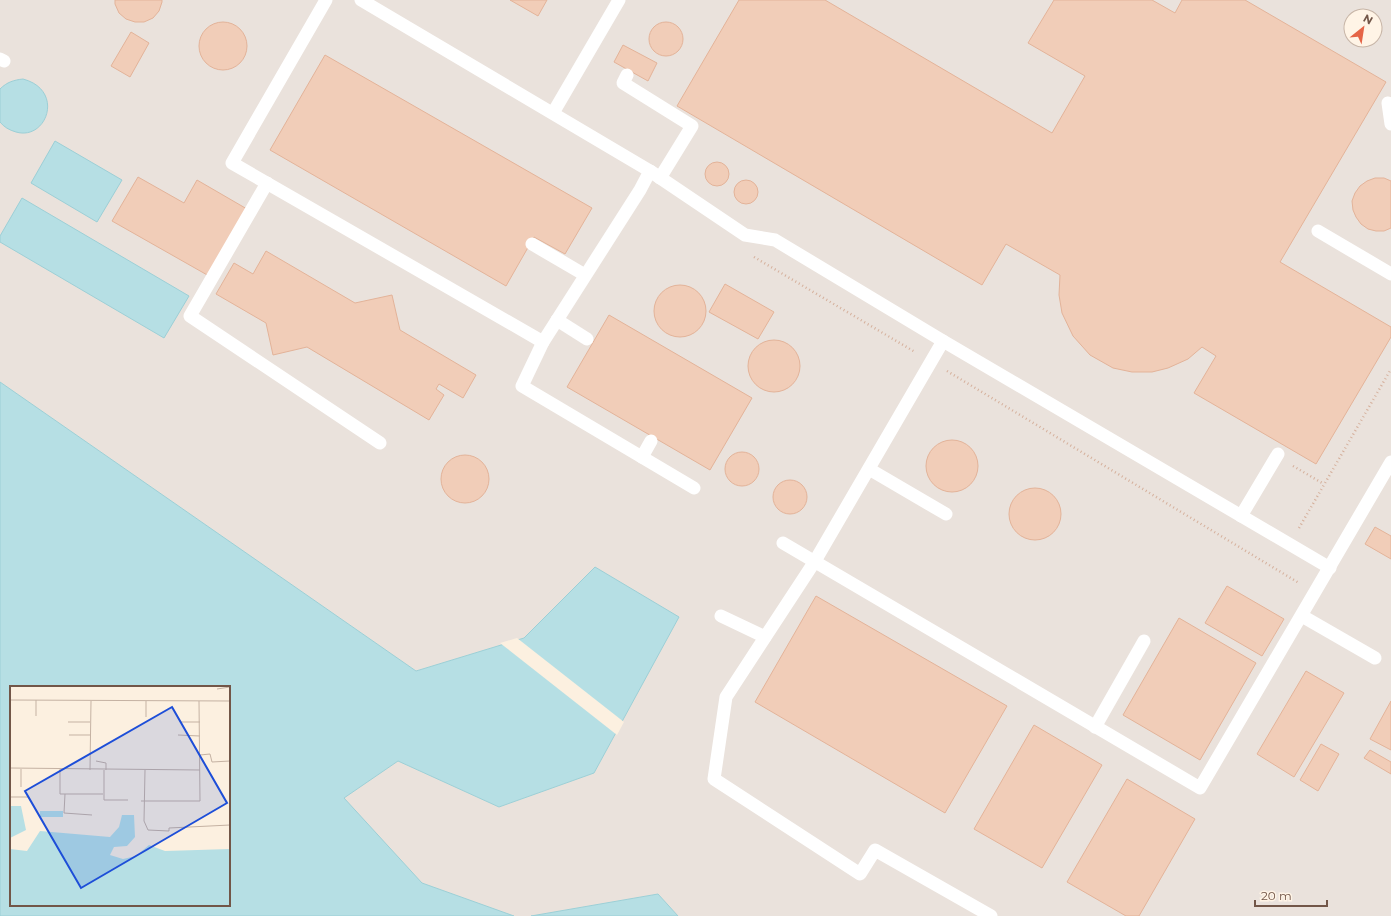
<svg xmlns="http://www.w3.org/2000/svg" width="1391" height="916" viewBox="0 0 1391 916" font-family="Montserrat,sans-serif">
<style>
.industrial{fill:#eae2dc;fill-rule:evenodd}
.water{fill:#b6dfe4;stroke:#9ccfd6;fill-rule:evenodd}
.pier{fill:#fcf0e0}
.building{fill:#f1cdb8;stroke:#e3b399}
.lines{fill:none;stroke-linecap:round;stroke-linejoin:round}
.path{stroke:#d5b09c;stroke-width:2.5;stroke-dasharray:1 3;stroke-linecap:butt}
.lane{stroke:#fff;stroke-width:13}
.inset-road{fill:none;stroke:#c5b2a3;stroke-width:1}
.view{fill:#1d4ed8;fill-opacity:0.15;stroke:#1d4ed8;stroke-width:2}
.inset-edge{fill:none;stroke:#725648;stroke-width:2}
</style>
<rect width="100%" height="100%" fill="#fcf0e0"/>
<!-- industrial -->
<path class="industrial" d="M0,0H1391V916H678L658,894L531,916H514L422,883L343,798L398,761L499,807L594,773L678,617L595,567L524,638L416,671L0,382ZM1351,16H1375V40H1351Z"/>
<!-- water -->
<g class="water">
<path d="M23,79C65,90 47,141 16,132C9,130 4,127 0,122V89C7,82 14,80 23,79Z"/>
<path d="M55,141L122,180L97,222L31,183Z"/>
<path d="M22,198L189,296L164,338L0,242V236Z"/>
<path d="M0,382L416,671L524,638L595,567L679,617L594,773L499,807L398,761L344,798L422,883L514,916H0ZM11,687H229V905H11Z"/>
<path d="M658,894L678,916H531Z"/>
</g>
<!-- pier -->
<path class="pier" d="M517,638L624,722L617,735L500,643Z"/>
<!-- building -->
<g class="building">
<path d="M115,0H162V2L159,11L153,18L144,22H135L126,19L119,13L115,4Z"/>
<path d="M510,0H547L538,16Z"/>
<path d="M739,0H825L1052,133L1085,76L1028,43L1054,0H1152L1175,13L1182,0H1245L1386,82L1280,262L1391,327V337L1316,464L1194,393L1216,356L1202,347L1188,359L1168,368L1152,372H1132L1113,368L1090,355L1073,336L1062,313L1059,295L1060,275L1006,244L982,285L677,106Z"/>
<circle cx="666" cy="39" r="17"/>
<circle cx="223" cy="46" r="24"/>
<path d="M131,32L149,43L130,77L111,66Z"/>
<path d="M623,45L657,63L648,81L614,62Z"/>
<path d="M325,55L592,208L565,254L534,237L506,286L270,150Z"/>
<circle cx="717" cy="174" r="12"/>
<path d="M138,177L184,203L197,180L247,209L209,276L112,221Z"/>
<path d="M1375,178H1384L1391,181V228L1384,231H1376L1368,229L1361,224L1356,217L1353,210L1352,201L1355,193L1360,186L1367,181Z"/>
<circle cx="746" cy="192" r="12"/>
<path d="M266,251L355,303L392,295L400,330L476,375L463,398L439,384L436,389L444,395L429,420L307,347L273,355L266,323L216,294L234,263L253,274Z"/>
<path d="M725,284L774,312L758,339L709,312Z"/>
<circle cx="680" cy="311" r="26"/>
<path d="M609,315L752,398L710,470L567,387Z"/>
<circle cx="774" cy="366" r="26"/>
<circle cx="952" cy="466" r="26"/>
<circle cx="742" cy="469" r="17"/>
<circle cx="465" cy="479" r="24"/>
<circle cx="790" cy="497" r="17"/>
<circle cx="1035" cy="514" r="26"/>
<path d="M1375,527L1391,536V559L1365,544Z"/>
<path d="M1227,586L1284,619L1262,656L1205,623Z"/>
<path d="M816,596L1007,706L945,813L755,702Z"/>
<path d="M1179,618L1256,663L1200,760L1123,715Z"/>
<path d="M1306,671L1344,693L1294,777L1257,754Z"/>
<path d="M1391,701V750L1370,739Z"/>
<path d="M1034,725L1102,765L1042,868L974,829Z"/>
<path d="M1321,744L1339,754L1318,791L1300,780Z"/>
<path d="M1370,750L1391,762V774L1364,758Z"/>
<path d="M1127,779L1195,819L1139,916H1126L1067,882Z"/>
</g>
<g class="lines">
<!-- path -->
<g class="path">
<path d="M754,257L915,352"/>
<path d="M947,371L1299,583"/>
<path d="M1293,466L1324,484"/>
<path d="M1299,528L1391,369"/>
</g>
<!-- lane -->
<g class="lane">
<path d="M326,0L232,163L543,342"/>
<path d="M361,0L650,171L745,235L775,240L943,341L1330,568"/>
<path d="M0,59L4,61"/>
<path d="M627,75L623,83L692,126L660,178"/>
<path d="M1388,103L1391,124"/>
<path d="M553,113L619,0"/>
<path d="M650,171L640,190L543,342L522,386L694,488"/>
<path d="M267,183L190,316L380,443"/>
<path d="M1318,231L1391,274"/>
<path d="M532,244L585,275"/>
<path d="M557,320L587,339"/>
<path d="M943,341L815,561L726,697L714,779L860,874L875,850L991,916"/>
<path d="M642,457L651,441"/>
<path d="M869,469L946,514"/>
<path d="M1241,516L1278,454"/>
<path d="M783,543L1200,788L1391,462"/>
<path d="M721,616L765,637"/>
<path d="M1302,616L1375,658"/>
<path d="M1095,727L1144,641"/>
</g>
</g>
<!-- overview -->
<g transform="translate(10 686)">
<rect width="220" height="220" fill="#fcf0e0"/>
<path d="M1,120H11L16,144L0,152ZM30,125H53V131H30ZM112,129H124L125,151L117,160L104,161L100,169L113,173L126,170L139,159L155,165L220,163V220H0V163L17,165L30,145L100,151L109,141Z" fill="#b6dfe4"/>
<path class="inset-road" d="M207,3L220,1M0,14L220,15M26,30V14M136,31V15M168,32L171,36H190M58,36H80M59,49H80M168,49L190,50M190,69L200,68L202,76L220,75M86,75L96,77V84M0,82L190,84M50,83V108H93M80,84L81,15M94,84V114H118M135,84L134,135L138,144L159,145V142L220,139M11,101V83M55,108L54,127L82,129M0,111H19M131,115H190L189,15"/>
<path class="view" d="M162,21L217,117L71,202L15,105Z"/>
<rect width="220" height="220" class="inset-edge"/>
</g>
<!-- north arrow -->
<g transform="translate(1363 28) rotate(30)"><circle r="19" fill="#fff4e6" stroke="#c7b5a7"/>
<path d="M0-3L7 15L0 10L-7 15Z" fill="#e56446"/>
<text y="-6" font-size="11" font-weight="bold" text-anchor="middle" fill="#725648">N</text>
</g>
<!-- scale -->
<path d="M1255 900v6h72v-6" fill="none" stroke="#725648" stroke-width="2"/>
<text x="1261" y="900" font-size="12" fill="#725648" stroke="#fff4e6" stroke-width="3" paint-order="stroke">20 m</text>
</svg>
